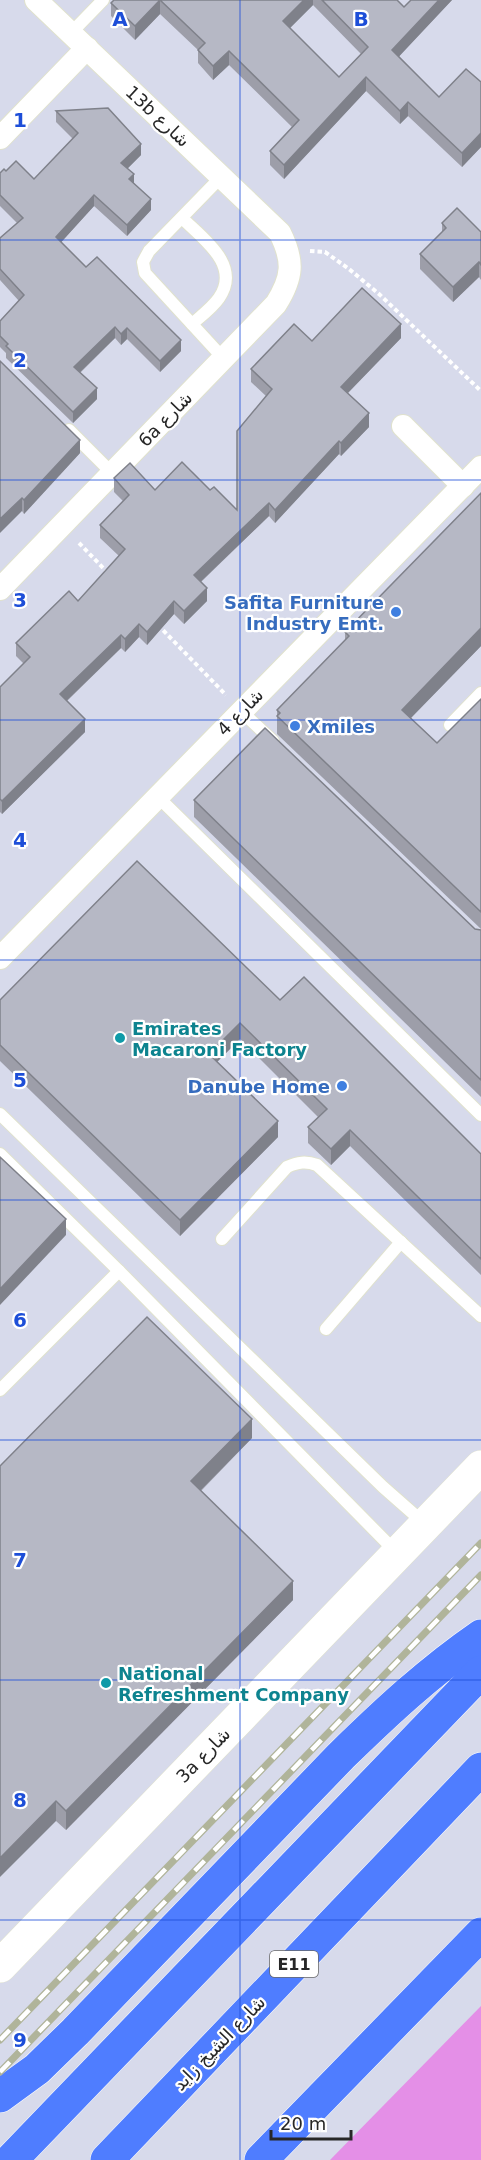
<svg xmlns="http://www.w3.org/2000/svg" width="481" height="2160" viewBox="0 0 481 2160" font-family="'DejaVu Sans',Cairo,sans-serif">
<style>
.grass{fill:#e48fe7}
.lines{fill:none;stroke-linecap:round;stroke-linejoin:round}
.lane-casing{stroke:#e0e2cd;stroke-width:14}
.street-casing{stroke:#e0e2cd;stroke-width:24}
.secondary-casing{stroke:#e0e2cd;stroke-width:34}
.highway-casing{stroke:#fff;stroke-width:34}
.path{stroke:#fff;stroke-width:4;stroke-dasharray:4.5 3;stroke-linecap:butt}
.lane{stroke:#fff;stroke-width:12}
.street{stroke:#fff;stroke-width:22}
.secondary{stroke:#fff;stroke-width:33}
.highway{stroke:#4f7dff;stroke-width:33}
.rail-casing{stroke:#b0b49a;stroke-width:7}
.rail{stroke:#fff;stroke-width:4.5;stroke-dasharray:14;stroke-linecap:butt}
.wall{fill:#9d9ea9;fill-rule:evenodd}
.shaded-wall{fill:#7f818a}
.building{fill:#b6b8c5;stroke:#7f818a;stroke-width:1.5}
.grid{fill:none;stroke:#1d4ed8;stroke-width:1.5;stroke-opacity:0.55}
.shop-dot{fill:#3f7fe0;stroke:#fff;stroke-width:2}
.culture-dot{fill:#0f9aa8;stroke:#fff;stroke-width:2}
.labels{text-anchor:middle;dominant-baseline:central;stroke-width:4.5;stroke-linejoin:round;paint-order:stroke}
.shield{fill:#fff;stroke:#686868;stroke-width:1.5}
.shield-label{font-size:16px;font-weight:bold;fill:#272727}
.street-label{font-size:18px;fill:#272727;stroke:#fff}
.shop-label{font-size:18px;font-weight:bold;fill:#366cbe;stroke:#fff;text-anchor:end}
.culture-label{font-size:18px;font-weight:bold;fill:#0d838f;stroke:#fff;text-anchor:start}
.grid-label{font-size:20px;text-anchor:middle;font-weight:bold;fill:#1d4ed8;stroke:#fff;stroke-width:4.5;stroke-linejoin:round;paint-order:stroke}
</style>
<rect width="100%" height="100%" fill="#d7daeb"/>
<!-- grass -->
<path class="grass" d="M481,2006V2160H330Z"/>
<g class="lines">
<defs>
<g id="lane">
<path d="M71,33L103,0"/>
<path d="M222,176L149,251L143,262L145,273L224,359"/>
<path d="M182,218C202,238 242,265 219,298C212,308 201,316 192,324"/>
<path d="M69,430L113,474"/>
<path d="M241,711L273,741"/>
<path d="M450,725L481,693"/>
<path d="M158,797L481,1115"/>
<path d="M0,1114L383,1487L425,1524"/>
<path d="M0,1154L119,1271L397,1553"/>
<path d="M222,1239L287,1167C298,1162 306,1161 317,1165L481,1316"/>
<path d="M326,1329L401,1242"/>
<path d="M0,1390L119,1271"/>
</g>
<g id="street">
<path d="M0,138L87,48"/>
<path d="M403,426L463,486"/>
<path d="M0,589L276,304C293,277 294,261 280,233L36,0"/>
<path d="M0,958L481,467"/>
</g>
<path id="secondary" d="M0,1966L481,1467"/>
<g id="highway">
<path d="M0,2096L37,2069L75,2032L341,1756C385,1713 430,1671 481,1636"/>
<path d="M11,2160L481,1672"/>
<path d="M107,2160L481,1769"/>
<path d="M261,2160L481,1934"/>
</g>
</defs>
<!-- lane casing -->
<use href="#lane" class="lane-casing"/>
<!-- street casing -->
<use href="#street" class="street-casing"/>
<!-- secondary casing -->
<use href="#secondary" class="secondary-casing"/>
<!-- highway casing -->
<use href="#highway" class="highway-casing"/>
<!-- path -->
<g class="path">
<path d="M310,251L325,252L349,269L379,294L481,391"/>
<path d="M79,543L109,574"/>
<path d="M158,625L226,695"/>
</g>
<!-- lane -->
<use href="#lane" class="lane"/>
<!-- street -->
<use href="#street" class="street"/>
<!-- secondary -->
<use href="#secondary" class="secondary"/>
<!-- highway -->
<use href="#highway" class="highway"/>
<defs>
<g id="rail">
<path d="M0,2040L481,1543"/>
<path d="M0,2072L481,1575"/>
</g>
</defs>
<!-- rail casing -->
<use href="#rail" class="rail-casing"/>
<!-- rail -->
<use href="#rail" class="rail"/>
</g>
<!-- wall -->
<g class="wall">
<path d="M114,0H397L404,7L411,0H452L399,56L439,97L481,82V147L462,167L408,116L400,124L366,91L284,179L270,165V151L292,127L229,65L213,80L198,63V50L160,14L135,40L111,16V3ZM313,5L361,54L339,77L290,28Z"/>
<path d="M56,111L141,155L127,169L134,183L151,210L127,236L94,206L61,242L86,267L181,351L160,372L127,339L121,345L115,338L80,373L97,399L73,423L6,358V353L0,347V321L19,301L0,280V238L17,223L0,206V173L6,171L34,179L73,139L56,122Z"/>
<path d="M442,223L481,232V280L479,277L453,302L420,269V254L442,233Z"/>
<path d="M401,338L347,394L369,427L341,456L339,454L275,523L269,516L201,582L207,601L184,624L174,614L147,645L139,637L125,652L121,648L67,701L85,732L2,814L0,812V687L24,664L16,656V643L78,601L119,556L100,538V525L123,501L114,492V478L155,490H210L237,510L266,396L251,382V369L312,341Z"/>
<path d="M0,361L80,453L24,514L22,511Z"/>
<path d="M481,493V646L411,718L437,743L481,699V929L277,734V710L345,641V632Z"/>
<path d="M194,800L475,929L481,930V1097L194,817Z"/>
<path d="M0,1000H280L481,1154V1275L350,1146L331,1165L308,1143V1127L318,1117L240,1039L217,1062L278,1137L180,1236L0,1061Z"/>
<path d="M252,1438L201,1491L293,1600L66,1830L56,1821L0,1466Z"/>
</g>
<!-- shaded-wall -->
<g class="shaded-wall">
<path d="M160,0V14L135,40V26Z"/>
<path d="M304,0H313V5L283,35V21Z"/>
<path d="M439,0H452L392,64V50Z"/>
<path d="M229,51V65L213,80V66Z"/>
<path d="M366,77V91L284,179V165Z"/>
<path d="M408,102V116L400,124V111Z"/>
<path d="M481,133V147L462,167V153Z"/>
<path d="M141,144V155L121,175V163Z"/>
<path d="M134,174V186L129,179Z"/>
<path d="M94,195V206L56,248V237Z"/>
<path d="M151,199V210L127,236V225Z"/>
<path d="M479,262V277L453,302V287Z"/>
<path d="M401,324V338L341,400V387Z"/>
<path d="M115,327V338L74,378V367Z"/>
<path d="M127,328V339L121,345V334Z"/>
<path d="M181,340V351L160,372V361Z"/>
<path d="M97,388V399L73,423V412Z"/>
<path d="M369,413V427L341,456V443Z"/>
<path d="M80,440V453L24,514V500Z"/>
<path d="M339,441V454L275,523V510Z"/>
<path d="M22,498V511L0,533V519Z"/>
<path d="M269,503V516L194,588V575Z"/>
<path d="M207,588V601L184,624V611Z"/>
<path d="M174,601V614L147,645V632Z"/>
<path d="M139,624V637L125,652V639Z"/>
<path d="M481,628V646L402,727V710Z"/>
<path d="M121,635V648L60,707V694Z"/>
<path d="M85,719V732L2,814V801Z"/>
<path d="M240,1023V1039L209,1070V1054Z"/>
<path d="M278,1121V1137L180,1236V1220Z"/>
<path d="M350,1130V1146L331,1165V1149Z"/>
<path d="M66,1219V1235L0,1305V1289Z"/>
<path d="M252,1419V1438L191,1500V1481Z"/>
<path d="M293,1581V1600L66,1830V1811Z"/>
<path d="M56,1801V1821L0,1877V1858Z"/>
</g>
<!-- building -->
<g class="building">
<path d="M114,0H304L283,21L339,77L368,47L322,0H397L404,7L411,0H439L392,50L439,97L466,69L481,82V133L462,153L408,102L400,111L366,77L284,165L270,151L299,120L229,51L213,66L198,50L205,43L160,0L135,26L111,3Z"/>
<path d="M108,108L141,144L121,163L134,174L129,179L151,199L127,225L94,195L56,237L86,267L97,257L181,340L160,361L127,328L121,334L115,327L74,367L97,388L73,412L6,346L8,344L0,336V321L24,295L0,269V238L23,218L0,195V173L4,169L6,171L16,161L34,179L78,133L56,111Z"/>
<path d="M457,208L481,232V265L479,262L453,287L420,254L446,228L442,223Z"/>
<path d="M362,288L401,324L341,387L369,413L341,443L339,441L275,510L269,503L194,575L207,588L184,611L174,601L147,632L139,624L125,639L121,635L60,694L85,719L2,801L0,799V687L30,657L16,643L69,591L78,601L125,549L100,525L129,495L114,478L130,463L155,490L182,462L210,490L214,487L237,510V431L272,389L251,369L294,324L312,341Z"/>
<path d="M0,361L80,440L24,500L22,498L0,519Z"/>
<path d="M481,493V628L402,710L437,743L481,699V912L277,716L280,713L277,710L349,636L345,632Z"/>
<path d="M265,728L475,929L481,930V1080L194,800Z"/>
<path d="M137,861L280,1000L304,977L481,1154V1259L350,1130L331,1149L308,1127L327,1109L240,1023L209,1054L278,1121L180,1220L0,1045V1000Z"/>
<path d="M0,1157L66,1219L0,1289Z"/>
<path d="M147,1317L252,1419L191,1481L293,1581L66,1811L56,1801L0,1858V1466Z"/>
</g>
<!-- grid -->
<path class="grid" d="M240,0V2160M0,240H481M0,480H481M0,720H481M0,960H481M0,1200H481M0,1440H481M0,1680H481M0,1920H481"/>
<!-- markers -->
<g class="shop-dot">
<circle cx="396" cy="612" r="6"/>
<circle cx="295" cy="726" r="6"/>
<circle cx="342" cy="1086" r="6"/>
</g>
<g class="culture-dot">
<circle cx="120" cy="1038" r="6"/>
<circle cx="106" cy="1683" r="6"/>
</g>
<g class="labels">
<!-- shield labels -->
<rect class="shield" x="270" y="1951" width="48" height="26" rx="4.5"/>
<g class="shield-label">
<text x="294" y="1964">E11</text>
</g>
<!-- street labels -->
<g class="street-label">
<text transform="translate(158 116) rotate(43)">13b شارع</text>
<text transform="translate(165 419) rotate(-46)">6a شارع</text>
<text transform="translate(240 712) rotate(-46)">شارع 4</text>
<text transform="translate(203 1755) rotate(-46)">3a شارع</text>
<text transform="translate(219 2043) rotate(-46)">شارع الشيخ زايد</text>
</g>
<!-- shop labels -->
<g class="shop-label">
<text x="384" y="602">Safita Furniture<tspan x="384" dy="21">Industry Emt.</tspan></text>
<text x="307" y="726" text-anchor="start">Xmiles</text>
<text x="330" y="1086">Danube Home</text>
</g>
<!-- culture labels -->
<g class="culture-label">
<text x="132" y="1028">Emirates<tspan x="132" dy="21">Macaroni Factory</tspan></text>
<text x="118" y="1673">National<tspan x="118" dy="21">Refreshment Company</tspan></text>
</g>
</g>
<g class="grid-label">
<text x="120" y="26">A</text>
<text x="361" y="26">B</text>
<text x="20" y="127">1</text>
<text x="20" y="367">2</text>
<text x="20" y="607">3</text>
<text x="20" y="847">4</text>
<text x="20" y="1087">5</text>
<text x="20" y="1327">6</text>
<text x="20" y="1567">7</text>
<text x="20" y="1807">8</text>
<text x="20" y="2047">9</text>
</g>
<!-- scale -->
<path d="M271 2130v9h80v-9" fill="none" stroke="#272727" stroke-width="3"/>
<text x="280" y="2130" font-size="18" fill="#272727" stroke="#ffffff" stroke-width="4.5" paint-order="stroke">20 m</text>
</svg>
